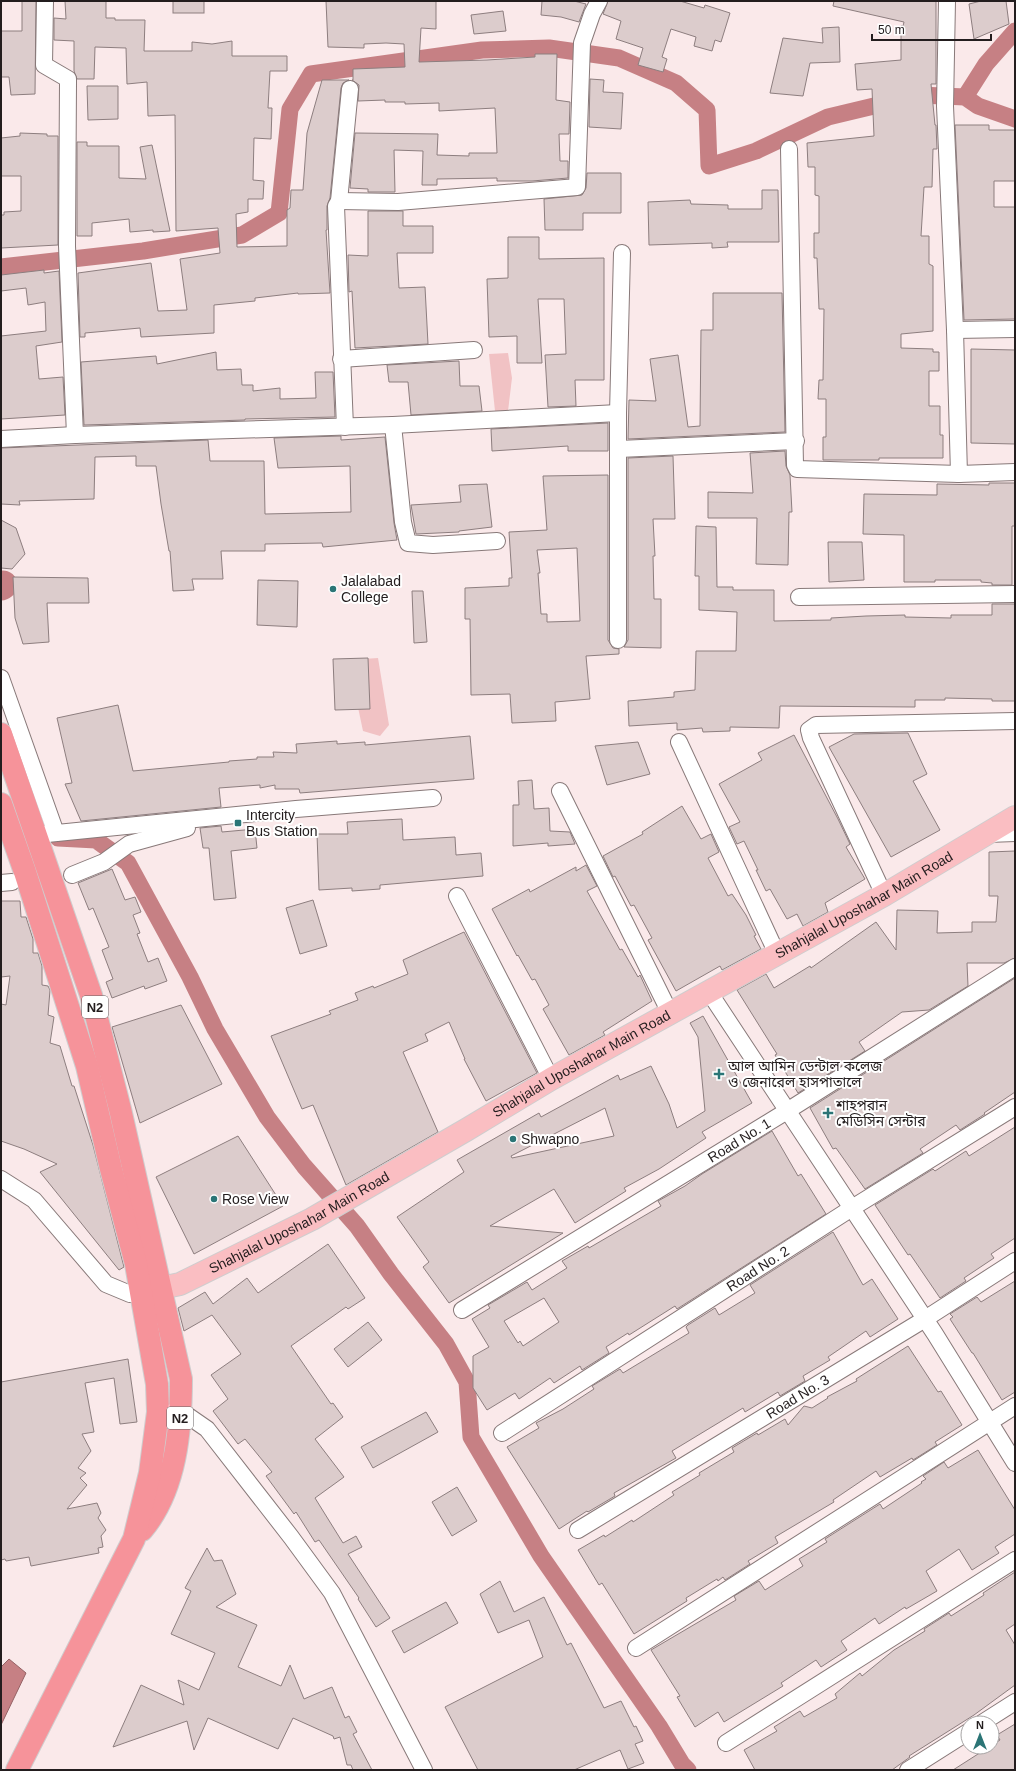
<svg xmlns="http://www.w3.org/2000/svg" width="1016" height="1771" viewBox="0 0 1016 1771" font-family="Helvetica,'Noto Sans Bengali',sans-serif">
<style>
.green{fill:#f1c2c4}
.water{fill:#c68084;stroke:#956265}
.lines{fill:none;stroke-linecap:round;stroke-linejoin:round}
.canal{stroke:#c68084;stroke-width:17}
.river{stroke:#c68084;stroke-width:29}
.building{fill:#dccccc;stroke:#8d7e7f;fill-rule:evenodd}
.street-casing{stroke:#887979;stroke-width:18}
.primary-casing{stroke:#cfcdce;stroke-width:24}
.highway-casing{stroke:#cfcdce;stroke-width:24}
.street{stroke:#fff;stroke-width:16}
.primary{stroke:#fabec2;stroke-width:22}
.highway{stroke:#f6939a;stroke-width:22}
.poi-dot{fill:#2b7576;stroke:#fff;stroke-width:1.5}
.labels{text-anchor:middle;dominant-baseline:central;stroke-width:4;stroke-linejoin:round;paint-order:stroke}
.shield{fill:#fff;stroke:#656162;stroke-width:1}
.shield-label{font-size:13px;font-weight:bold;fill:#231d1e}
.poi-label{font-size:14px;fill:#231d1e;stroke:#fff;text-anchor:start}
.street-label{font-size:14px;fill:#231d1e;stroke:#fff}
</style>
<rect width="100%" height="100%" fill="#fae9ea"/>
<!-- green -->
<g class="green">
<path d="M508,353L512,378L508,411H495L489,354Z"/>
<path d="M378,658L389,725L380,736L363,731L348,660Z"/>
</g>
<!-- water -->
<path class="water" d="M9,1659L26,1673L1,1725V1667Z"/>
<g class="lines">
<!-- canal -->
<g class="canal">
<path d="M965,97L986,64L1015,31"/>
<path d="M1,267L143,251L242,235L279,213L290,109L311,74L482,50L549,48L619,58L676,83L707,110L709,166L756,151L828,117L920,95L965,97L978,106L1015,119"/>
<path d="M58,838L96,840L128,863L190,977L215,1029L267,1117L304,1166L357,1226L391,1274L446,1344L467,1382L471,1437L541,1556L659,1726L682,1764L688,1770"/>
</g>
<!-- river -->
<path class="river" d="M1,586L3,585"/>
</g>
<!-- building -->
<g class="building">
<path d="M22,1H36L35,94L11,95L9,77H1V31H22Z"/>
<path d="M65,1H106V18H115V20H145L144,51H192V42L212,44L232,41V56H287V71H270L268,108H272L271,139L254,138L253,180L264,181L263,199H248V212L236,214L237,247L287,246V210L290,208L291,190H303L307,133L322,80H349L343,83L341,88L330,198L327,206V230H326L330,293L298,294V293L255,298V301L214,305V333L141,337L140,328L85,333V337H80L78,273L151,263L158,311L187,310L180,259L220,253L218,228L176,231L175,115L148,116L147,82L127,84L126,48L95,47L94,79H77L74,71V41L54,40V18L66,19Z"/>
<rect x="173" y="1" width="31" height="12"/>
<path d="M326,1H436V29L421,28L419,62L487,60L535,57V54H557L556,100L570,102L569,134H559L560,161H568V178L532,181H497V178L437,179V185H422L423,151L394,150L395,192H368V189L350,188L355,133L438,134L437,155L469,156V153H497L495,108L439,111V103L405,104V102H385V100L358,101L359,85L352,80H353V69L405,67L404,44L386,43L364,44V48L328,47Z"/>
<path d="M542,1H574L586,4L579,22L561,17L541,15Z"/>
<path d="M608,1H680L704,8L705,5L730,13L721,42L715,40L712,51L694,46L696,37L671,29L662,57L667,59L663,72L638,65L643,48L616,39L621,21L603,14Z"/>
<path d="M834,1H936V84H931L935,125H936L937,149H933L932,187H924L921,236H929V264L933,266V331L901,334V348L933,349V352H939V371H929V406H940V435H943V458H879V460H823V437H826V399H818L819,380H823L824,309H819L817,258H814V233H819V196L815,195V167H808L807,143L874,136L872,89L857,90L855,64L901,60V26H903L904,22L833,6Z"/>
<path d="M981,1H1006L1009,24L974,39L969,4Z"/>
<path d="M503,11L506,31L474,34L471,15Z"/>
<path d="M839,27L840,62L810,63L803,96L770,93L783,38L823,43L822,28Z"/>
<path d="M590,79L604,80L603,92L623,93L621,129L589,127Z"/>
<path d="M87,86H118V119L88,120Z"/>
<path d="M955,125H989V130H1015V181H994V207H1015V319L964,320Z"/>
<path d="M20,133L47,134V136H58V245L1,248V215H4V212L21,211V176H1V138L20,136Z"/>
<path d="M77,142H87V146H119V178L146,179L140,147L152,145L170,231L153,232V230L130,232L129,219L92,223V236H77Z"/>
<path d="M587,173H621V213H583V230H545L544,199L582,195L586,188Z"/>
<path d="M762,190H778L779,242H727L728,247L712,248V243L649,245L648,202L690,200L691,204L728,205V209H762Z"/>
<path d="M368,211H403V226H433V253H397L399,288L425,287L428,344L355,348L352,291L349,292L348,255L368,256Z"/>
<path d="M508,237H539V259L604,258V380H575L576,406L548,407L545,355L566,354L564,299H538L542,363H517V336L489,337L487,279L508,278Z"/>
<path d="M44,270V273L59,271L62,342L36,346L39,379L63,377L65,415L1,419V336L46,331L45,302L28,305L26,288L1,291V275Z"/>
<path d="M713,293H782L785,432L628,439L629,400L656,401L650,359L678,355L688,427L700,426L701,330H713Z"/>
<path d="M971,349L1015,350V444L971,443Z"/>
<path d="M216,352L217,370L241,369L242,385H253V391L280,388V399L316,398L315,372H333L335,417L245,419V420L84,425L81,362L156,356L157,364Z"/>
<path d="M459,361L460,386H479L482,411L411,415L408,382H389L387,365Z"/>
<path d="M608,423V451H568V446L492,451L491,429Z"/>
<path d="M341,436V440L385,437L394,523L397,540L323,547L322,543L265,544V551H221L223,579H192L194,590L173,591L170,551H169L161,504L156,466H136V456L95,457L94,499L19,501L20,505L1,504V448L208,440L210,461H264L265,514L351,512L350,466L278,468L274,438Z"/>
<path d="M785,451L786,466L790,475L792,512H789L788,565L756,564L757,518H708V492L753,493L750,453Z"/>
<path d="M673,456L675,519H653L655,556H653L654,599H661V648L624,647L628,640V458Z"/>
<path d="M608,475V640L613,648L619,649V654L586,656L590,699L555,702L556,721L512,723L510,694L471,695L470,619H465V588L509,586V578H512L509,532L547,530L543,476ZM577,548L580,621L547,622V614H541L538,573H540L537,550Z"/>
<path d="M989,483H1015V526H1012V585H992V583L981,582V580H935V582H904V535L863,534L864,494L937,495V484L989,485Z"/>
<path d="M487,484L492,527L459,531V532L416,534L411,505L461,502L459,485Z"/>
<path d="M1,520L16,528L25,554L12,569L1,568Z"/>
<path d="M696,526L716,527L717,587H733V590H774V621L831,620V618L866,616L905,615V617L951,618V615H992V604H1015V701H992V699L945,698V700H915V707L780,706L779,728L730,727V731L703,732L702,728L677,730V723L629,726L628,701L674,697V692L695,690L696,651H736L737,612L699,610V576H695Z"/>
<path d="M828,542H862L864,580L829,582Z"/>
<path d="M13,577L88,578L89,603H47L49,642L23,644L15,618Z"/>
<path d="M258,580L298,581L297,627L257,625Z"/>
<path d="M412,591H423L427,642L414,643Z"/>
<path d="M368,658L370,709L335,710L333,659Z"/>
<path d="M118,705L133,771L229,762V761L257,759V757H274L273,752L297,753L296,744L337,741V744L365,742V745L470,736L474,779L300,793L299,789H275V785L260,788V785L219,788L221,807L81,821L65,784L72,783L57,718Z"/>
<path d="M908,733L927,774L913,781L940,830L891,857L829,747L854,734Z"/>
<path d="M794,735L838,819L850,844L846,847L865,879L825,903L828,912L803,926L797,914L787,919L770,889L766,891L756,870H758L744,841L737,844L729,827L740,822L719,784L762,760L758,753Z"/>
<path d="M638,742L650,774L607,785L595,746Z"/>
<path d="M532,780L534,809L549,808L550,831L570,832L575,844L548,846V843L513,846V805H519L518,781Z"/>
<path d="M682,806L701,839L711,834L719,852L708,858L728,896L732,894L746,915L756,935L754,936L761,949L722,970L720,966L676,991L648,940L652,938L634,905L631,906L615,876L613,877L603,856L643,834L642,832Z"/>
<path d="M402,819L403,840L455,837L456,855L481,853L483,876L380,885V889L352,891V888L319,890L317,834H348L347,822Z"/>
<path d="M221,826L222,832L255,829L257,848L231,851L236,898L214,900L209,848H203L200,828Z"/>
<path d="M1015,851V958L1004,963H967L968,986L929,1010L902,1012L859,1042L865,1051L798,1093L775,1055L777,1054L737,990L766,974L774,988L810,966L811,968L876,922L896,950L897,910L938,911L937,933L972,932V922H996L998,896H989V852Z"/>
<path d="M586,865L597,886L587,891L620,950L622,949L638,977L640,975L652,1001L603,1032L605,1035L569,1055L543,1009L549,1005L535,979L532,980L518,955L517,956L492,909L529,889L530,892L576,867V871Z"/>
<path d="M112,869L125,900L135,897L141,912L133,915L140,933L137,934L148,962L158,958L167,981L145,989L144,986L112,998L106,982L113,979L102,950L109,947L93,908L89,910L78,883Z"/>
<path d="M313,900L327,946L300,954L286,908Z"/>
<path d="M1,901H20L21,917H26L33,939V953H38L42,966V985L48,986L50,990L48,1015L54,1017L50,1043L60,1046L72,1086H74L93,1145L124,1267L119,1270L40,1172L57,1164L24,1149L1,1141V1004L6,1005L10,976L1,977Z"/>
<path d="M464,932L537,1073L486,1101L464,1059H465L449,1022L425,1034L428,1041L403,1052L438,1132L346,1185L313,1105L302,1109L271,1036L331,1014L329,1011L358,1000L355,993L373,986L374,988L408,974L403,960Z"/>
<path d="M1015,978V1092L984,1113L985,1114L960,1130L956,1125L920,1149L923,1153L865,1189L836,1148L833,1149L810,1108Z"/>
<path d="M181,1005L222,1084L140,1123L112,1027Z"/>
<path d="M703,1016L752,1103L702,1132L706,1138L659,1169L624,1188L626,1191L575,1223L554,1189L490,1226L563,1233L449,1303L423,1267L429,1262L397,1217L464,1172L457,1160L539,1113L541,1117L618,1075L620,1080L651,1066L669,1104L677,1128L705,1111L698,1037L690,1023ZM605,1108L614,1136L512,1158L511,1156Z"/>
<path d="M1015,1127V1238L991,1254L994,1258L964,1278L966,1281L940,1298L910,1254L908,1255L875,1205L933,1169L935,1171L966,1151L969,1156Z"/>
<path d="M772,1131L798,1176L801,1174L826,1214L677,1309L675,1306L629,1335L628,1333L606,1347L609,1353L582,1370L580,1366L554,1383L550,1378L519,1399L515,1393L487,1410L473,1388V1356L489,1347L472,1319L490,1308L488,1305L527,1282L532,1290L567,1268L562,1261L588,1246L589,1248L661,1206L658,1201L685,1186L702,1174ZM544,1298L559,1322L523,1346L520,1341L518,1343L504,1321Z"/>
<path d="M238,1136L283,1206L194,1254L156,1177Z"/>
<path d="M833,1232L863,1285L872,1279L898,1319L870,1337L866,1331L828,1357L830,1360L803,1376L805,1381L780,1396L778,1392L745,1412L743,1408L705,1431L672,1451L676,1458L614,1493L615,1496L588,1512L587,1511L559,1529L507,1447L539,1428L536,1423L563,1409L594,1389L592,1386L620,1369L623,1373L689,1333L686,1327L688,1325L715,1308L719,1315L755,1293L750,1285Z"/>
<path d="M328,1244L365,1298L348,1309L346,1307L291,1346L331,1404L333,1403L343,1417L315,1439L344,1477L315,1498L343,1543L356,1536L362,1547L348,1554L390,1618L376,1627L358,1599L359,1598L319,1540L315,1542L296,1512L294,1514L266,1476L272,1472L245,1439L238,1444L213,1411L228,1399L211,1375L241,1354L212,1315L184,1331L178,1308L205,1292L213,1304L247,1278L258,1293Z"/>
<path d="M1015,1281V1392L1002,1400L973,1353H972L950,1319L953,1317L950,1314L977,1297L981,1302Z"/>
<path d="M368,1322L382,1340L348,1367L334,1349Z"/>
<path d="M908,1346L938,1392L941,1391L962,1425L935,1442L937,1445L913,1460L912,1458L880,1477L876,1471L833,1500L834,1502L775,1537L778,1543L748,1561L750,1564L725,1580L723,1577L718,1581L717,1579L686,1598L687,1601L634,1634L602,1583L599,1585L578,1550L604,1535L605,1537L632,1520L633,1522L674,1495L672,1492L700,1475L699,1473L734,1452L732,1448L757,1433L758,1435L785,1419L788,1425L804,1406L812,1408L828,1398L827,1397L857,1381L856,1379Z"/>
<path d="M128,1359L137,1422L120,1424L114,1378L85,1383L94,1432L82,1434L91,1451L78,1468L86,1473L80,1478L87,1485L67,1509L97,1503L101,1513L98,1518L106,1530L101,1536L103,1547L98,1548L99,1553L31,1566L29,1557L6,1561L5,1559L1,1560V1382Z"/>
<path d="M426,1412L438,1432L373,1468L361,1447Z"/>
<path d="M978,1450L1015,1510V1534L995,1547L999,1553L972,1570L959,1549L926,1571L937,1591L906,1609L905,1607L879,1624L875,1618L841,1641L847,1650L821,1667L816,1660L781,1683L783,1686L724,1722L718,1712L695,1727L677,1697L680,1696L651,1650L736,1600L734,1596L759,1581L765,1590L803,1566L799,1559L827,1542L825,1539L880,1504L883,1509L922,1483L921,1482L926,1479L923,1476L944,1462L948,1468Z"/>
<path d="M457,1487L477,1521L452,1536L432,1502Z"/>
<path d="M207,1548L214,1561L222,1560L236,1594L216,1607L257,1625L238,1667L281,1686L290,1665L304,1699L332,1687L345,1718L349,1716L357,1732L353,1734L372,1770H353L351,1765H347L340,1737L334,1739L333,1736L293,1718L278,1749L208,1718L194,1750L187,1721L113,1747L141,1685L184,1705L178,1680L199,1690L215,1653L171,1634L191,1591L185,1588Z"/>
<path d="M1015,1572V1624L1006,1630L1015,1645V1685L974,1715L909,1756L910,1757L892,1770H755L744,1750L777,1731L774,1727L800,1711L804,1717L837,1698L835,1694L860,1673L862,1676L894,1650L925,1631L924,1629L949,1613L951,1616L984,1595L983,1593Z"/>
<path d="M500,1581L514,1612L544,1597L567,1645L571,1643L604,1708L621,1701L634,1727L636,1726L643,1741L635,1744L644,1763L628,1769L620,1750L574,1770H478L445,1707L543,1657L529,1620L498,1633L480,1594Z"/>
<path d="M446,1602L458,1623L404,1653L392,1631Z"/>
<path d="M1015,1724V1770H953L989,1747H992V1745L1000,1740L997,1735Z"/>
</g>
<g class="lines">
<defs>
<g id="street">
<path d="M45,1L44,65L68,79V82L67,246L75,435"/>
<path d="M947,1L945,106L955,330L959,474"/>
<path d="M789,149L795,465L797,469L959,474L1015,472"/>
<path d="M339,201L398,202L577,187L582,43L592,14L599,1"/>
<path d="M955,330L1015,329"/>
<path d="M341,359L474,350"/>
<path d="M393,425L403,522L408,543L433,545L497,541"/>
<path d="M345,427L336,206L339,201L350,89"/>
<path d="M1,439L75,435L393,425L618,413"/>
<path d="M619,449L796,441"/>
<path d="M799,597L1015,594"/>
<path d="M618,640V413L622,253"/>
<path d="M1,678L56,833"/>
<path d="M679,742L777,954"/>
<path d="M560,791L670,1013"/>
<path d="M988,834L1015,833"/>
<path d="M37,835L296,809L433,798"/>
<path d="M72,875L104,862L129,844L187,828"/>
<path d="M1,883L12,882"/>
<path d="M884,895L811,738L809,730L816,725L1015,721"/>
<path d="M457,896L551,1079"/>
<path d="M709,992L935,1334L1015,1463"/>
<path d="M1,1179L34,1200L106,1284L130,1294L141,1293"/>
<path id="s1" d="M462,1310L787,1111L1015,967"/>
<path d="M172,1412L181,1411L207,1429L291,1537L332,1593L424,1770"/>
<path id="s2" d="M502,1433L852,1208L1015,1107"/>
<path id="s3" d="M578,1530L925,1319L1015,1261"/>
<path d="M636,1648L1015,1406"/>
<path d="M982,1723L1015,1702"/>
<path d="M726,1743L1015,1560"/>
<path d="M908,1770L968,1732"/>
</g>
<g id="primary">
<path id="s4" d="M143,1292L180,1284L312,1219L466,1130L551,1079L884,895L1015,817"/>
</g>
<g id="highway">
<path d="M1,734L91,995L120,1109L181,1379C181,1430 176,1490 142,1530"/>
<path d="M1,804L25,872L87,1066L111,1169L136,1264L157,1384L158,1412L150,1473L134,1539L17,1770"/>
</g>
</defs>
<!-- street casing -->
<use href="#street" class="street-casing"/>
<!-- primary casing -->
<use href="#primary" class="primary-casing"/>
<!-- highway casing -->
<use href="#highway" class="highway-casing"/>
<!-- street -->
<use href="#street" class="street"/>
<!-- primary -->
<use href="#primary" class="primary"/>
<!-- highway -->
<use href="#highway" class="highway"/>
</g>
<!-- markers -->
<g class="poi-dot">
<circle cx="333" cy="589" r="4"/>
<rect x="234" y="819" width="8" height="8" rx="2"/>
<path d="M717 1068h4v4h4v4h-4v4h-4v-4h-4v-4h4z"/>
<path d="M826 1107h4v4h4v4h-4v4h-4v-4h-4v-4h4z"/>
<circle cx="513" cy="1139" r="4"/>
<circle cx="214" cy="1199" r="4"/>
</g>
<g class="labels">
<!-- shield labels -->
<g class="shield">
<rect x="82" y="996" width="26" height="22" rx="3"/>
<rect x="167" y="1407" width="26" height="22" rx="3"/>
</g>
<g class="shield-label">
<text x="95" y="1007">N2</text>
<text x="180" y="1418">N2</text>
</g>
<!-- poi labels -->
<g class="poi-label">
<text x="341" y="581">Jalalabad<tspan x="341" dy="16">College</tspan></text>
<text x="246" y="815">Intercity<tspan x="246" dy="16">Bus Station</tspan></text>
<text x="728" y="1066">আল আমিন ডেন্টাল কলেজ<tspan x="728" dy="16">ও জেনারেল হাসপাতালে</tspan></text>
<text x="836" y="1105">শাহপরান<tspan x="836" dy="16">মেডিসিন সেন্টার</tspan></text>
<text x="521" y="1139">Shwapno</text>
<text x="222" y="1199">Rose View</text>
</g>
<!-- street labels -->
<g class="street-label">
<text stroke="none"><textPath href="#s4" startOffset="820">Shahjalal Uposhahar Main Road</textPath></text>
<text stroke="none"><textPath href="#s4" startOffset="496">Shahjalal Uposhahar Main Road</textPath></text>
<text stroke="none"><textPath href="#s1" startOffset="325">Road No. 1</textPath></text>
<text stroke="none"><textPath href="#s4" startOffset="172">Shahjalal Uposhahar Main Road</textPath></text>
<text stroke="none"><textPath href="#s2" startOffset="304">Road No. 2</textPath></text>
<text stroke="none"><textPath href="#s3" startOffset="257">Road No. 3</textPath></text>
</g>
</g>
<!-- border -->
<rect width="1016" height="1771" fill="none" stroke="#231d1e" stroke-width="4"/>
<!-- north arrow -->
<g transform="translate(980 1735)"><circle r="19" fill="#ffffff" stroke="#a7a5a5"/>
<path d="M0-3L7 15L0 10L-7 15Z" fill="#2b7576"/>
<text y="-6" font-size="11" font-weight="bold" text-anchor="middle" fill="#231d1e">N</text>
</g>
<!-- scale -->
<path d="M872 34v6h119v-6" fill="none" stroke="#231d1e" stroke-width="2"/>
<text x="878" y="34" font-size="12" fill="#231d1e" stroke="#ffffff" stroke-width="3" paint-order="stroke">50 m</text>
</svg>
